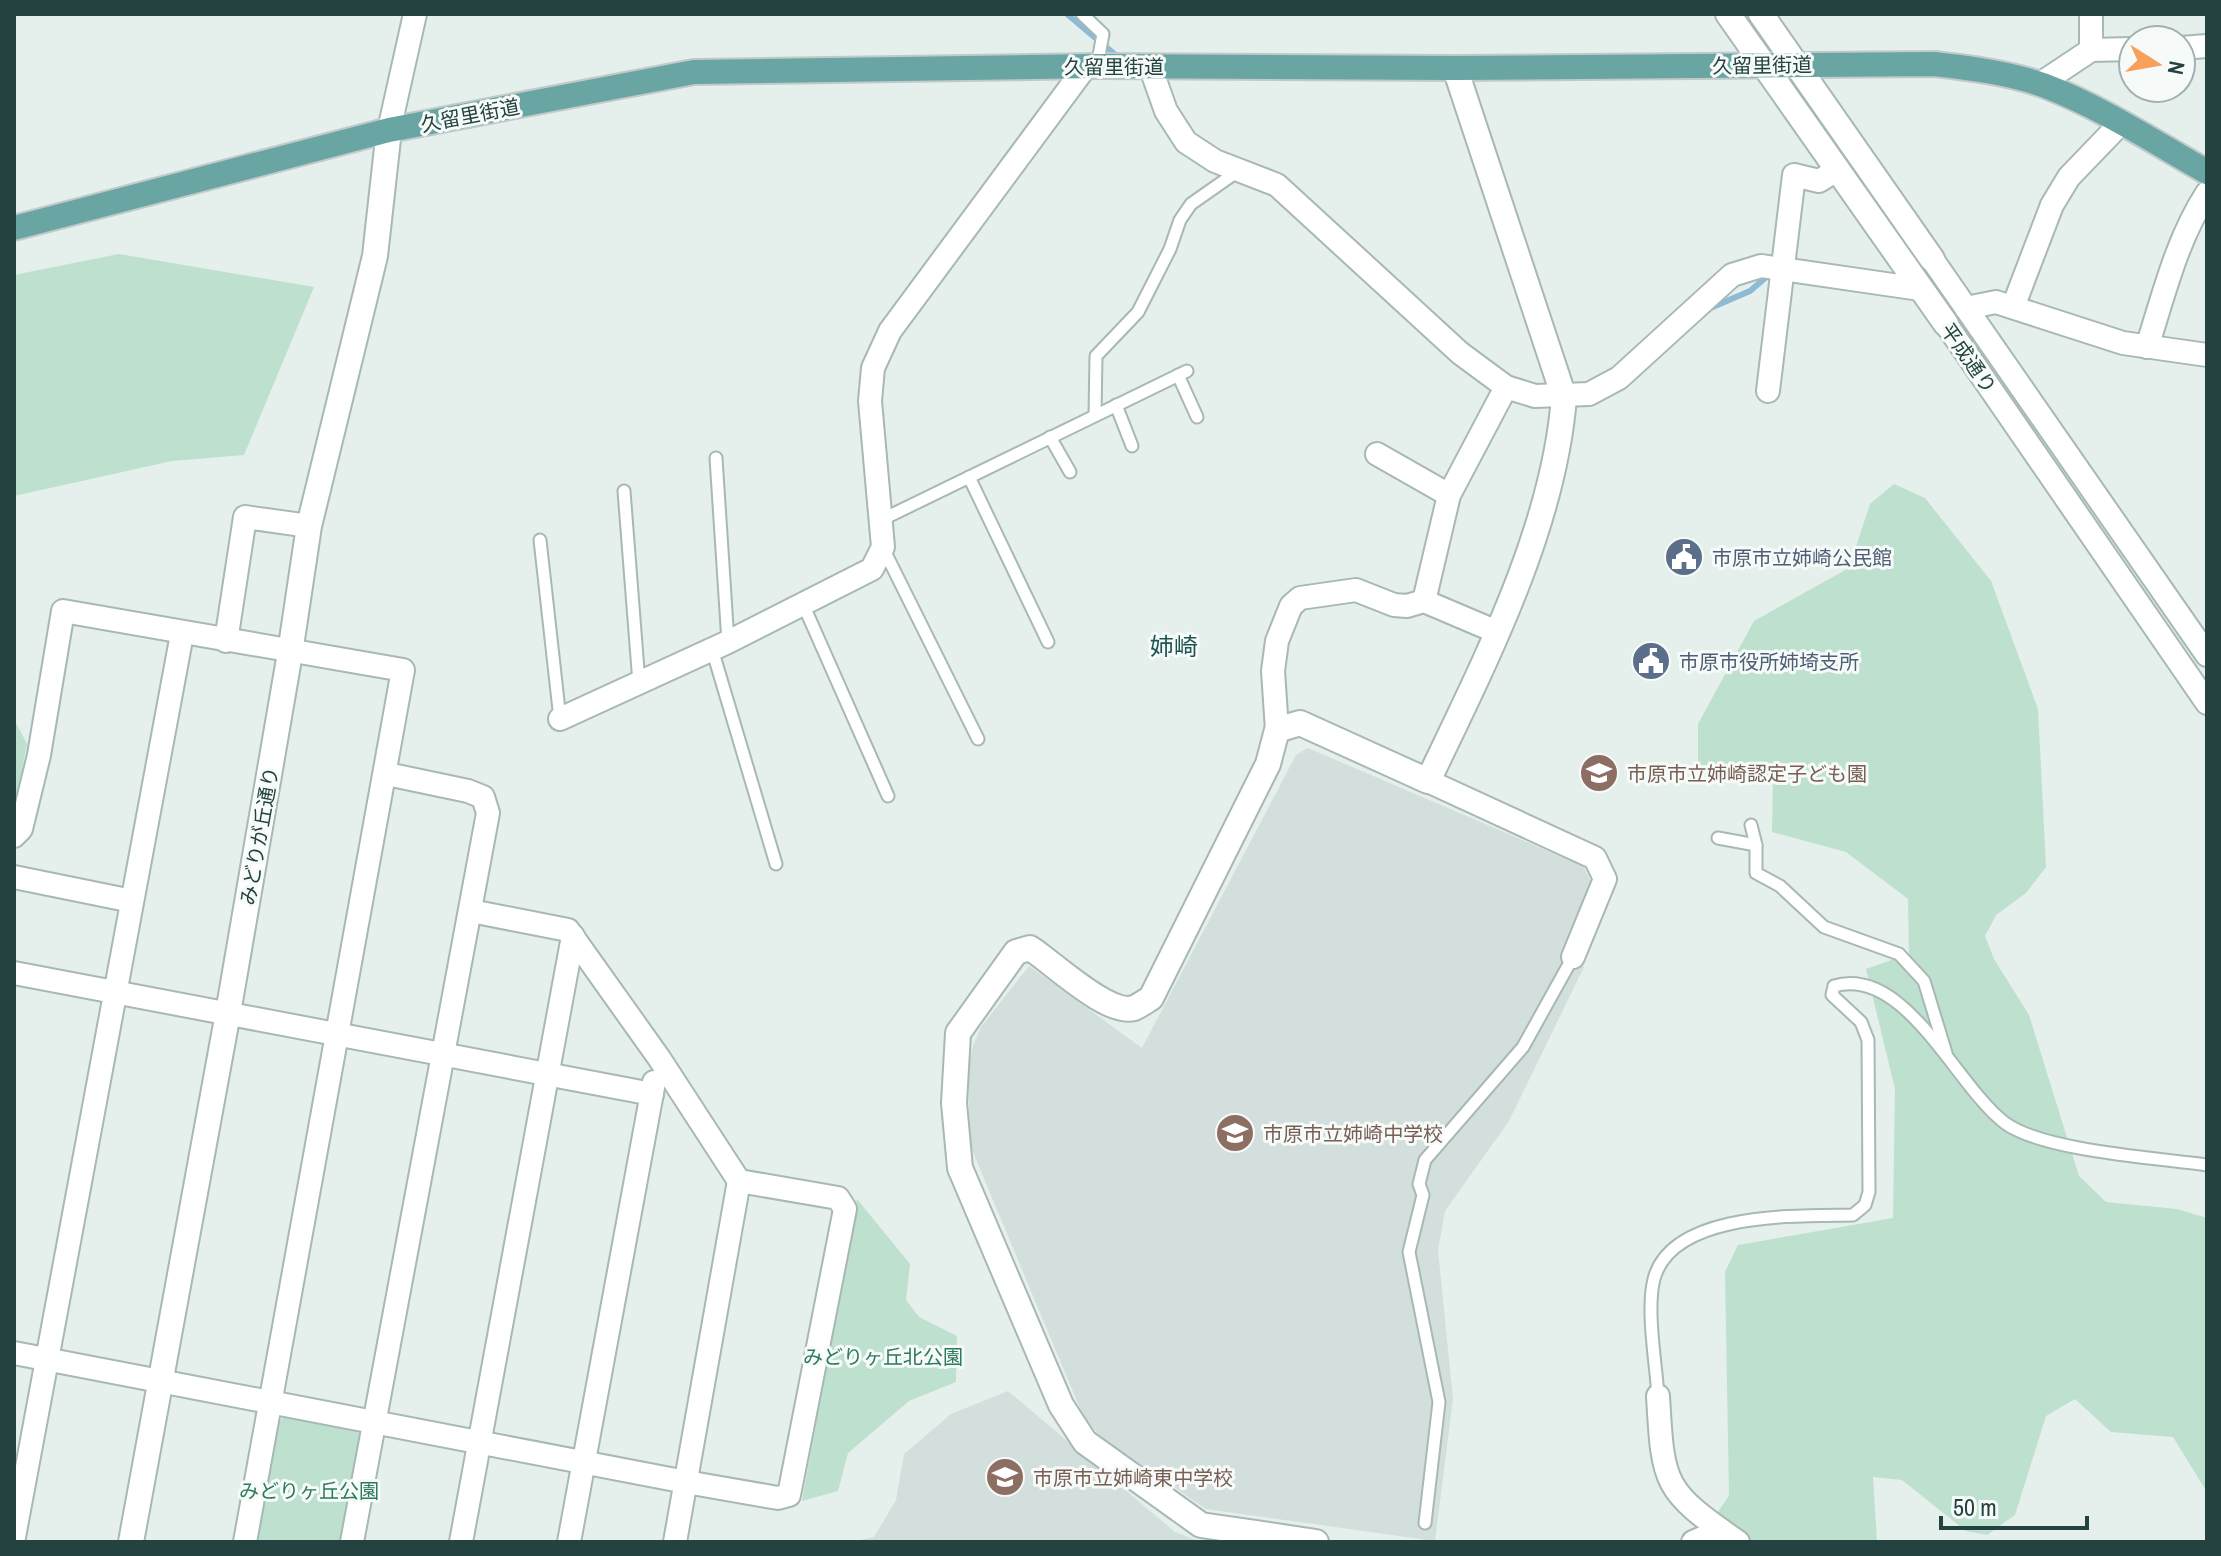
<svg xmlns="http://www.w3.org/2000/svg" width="2221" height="1556" viewBox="0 0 2221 1556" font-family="'Archivo Narrow','Noto Sans JP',sans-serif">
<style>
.built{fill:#d3dfdc}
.green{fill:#bee0ce}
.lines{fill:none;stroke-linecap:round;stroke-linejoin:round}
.stream{stroke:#8dbbd5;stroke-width:6}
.service-casing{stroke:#a7b8b5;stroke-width:15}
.minor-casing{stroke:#a7b8b5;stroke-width:26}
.tertiary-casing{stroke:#a7b8b5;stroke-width:28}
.primary-casing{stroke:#c1caca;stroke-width:28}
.service{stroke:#fff;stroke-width:11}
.minor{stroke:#fff;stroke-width:22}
.tertiary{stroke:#fff;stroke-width:24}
.primary{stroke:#69a5a2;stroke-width:24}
.labels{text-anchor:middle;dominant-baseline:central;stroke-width:6;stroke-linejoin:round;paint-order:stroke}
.street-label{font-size:20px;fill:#234240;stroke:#f6fbf9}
.service-label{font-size:20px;fill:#4e5e75;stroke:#f6fbf9;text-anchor:start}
.education-label{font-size:20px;fill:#785e54;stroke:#f6fbf9;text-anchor:start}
.park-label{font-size:20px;fill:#2c7a5a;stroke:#f6fbf9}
.quarter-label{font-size:24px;fill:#1e5553;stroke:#f6fbf9}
</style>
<rect width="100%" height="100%" fill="#e5efec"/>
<!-- built -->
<g class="built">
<path d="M1308,748L1583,866L1593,886L1564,953L1584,967L1509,1121L1445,1211L1438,1250L1453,1399L1435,1541L1206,1509L1102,1438L1084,1418L970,1145L968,1067L973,1046L981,1027L1029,966L1142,1048L1296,755Z"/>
<path d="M1008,1391L1175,1532L1201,1542H851L874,1537L896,1500L904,1454L951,1414Z"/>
</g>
<!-- green -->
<g class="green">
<path d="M119,254L314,287L244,455L172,461L14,496V275Z"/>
<path d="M1894,484L1925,498L1991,581L2038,709L2046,867L2026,893L1996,915L1985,936L1994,959L2029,1015L2079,1176L2106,1202L2177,1209L2207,1218V1492L2173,1437L2111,1432L2075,1399L2046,1416L2015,1515L1987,1535L1966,1531L1902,1480L1873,1477L1877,1542H1697L1729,1496L1725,1272L1738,1245L1893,1218L1895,1089L1866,969L1909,954L1908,899L1846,852L1772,832L1773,781L1698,766V724L1754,621L1849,568L1870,504Z"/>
<path d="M14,719L27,744L14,809Z"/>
<path d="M857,1199L910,1264L906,1300L919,1317L957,1336L956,1382L909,1401L848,1453L838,1491L802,1501Z"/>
<path d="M284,1417L357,1431L362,1438L344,1542H254L278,1422Z"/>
</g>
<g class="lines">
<!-- stream -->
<g class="stream">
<path d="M1067,14L1118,57"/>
<path d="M1708,309L1750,291L1771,273"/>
</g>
<defs>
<g id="service">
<path d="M1082,14L1103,34L1097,66"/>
<path d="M1178,375L1197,417"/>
<path d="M1116,405L1132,446"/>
<path d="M1095,415L1096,356L1138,312L1170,249L1180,220L1191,204L1238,171"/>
<path d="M1050,437L1070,472"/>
<path d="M716,458L728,642"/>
<path d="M969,477L1048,642"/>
<path d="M624,491L639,683"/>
<path d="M881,520L1187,371"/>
<path d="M540,540L560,719"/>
<path d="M883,548L978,739"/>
<path d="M803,604L888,796"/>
<path d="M712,649L776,864"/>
<path d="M1751,825L1756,845V873L1780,886L1824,927L1899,954L1924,981L1946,1053"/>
<path d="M1718,838L1756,845"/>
<path d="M1658,1396C1656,1363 1646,1310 1654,1279C1672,1211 1798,1216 1853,1215L1865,1205L1869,1192L1868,1040L1861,1022L1832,995L1834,986C1905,965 1956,1086 2005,1123C2043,1151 2158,1158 2207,1165"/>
<path d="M1425,1523L1439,1402L1409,1252L1423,1195L1419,1184L1425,1160L1523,1047L1573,957"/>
</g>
<g id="minor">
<path d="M2091,14V50"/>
<path d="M2181,48L2207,46"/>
<path d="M1150,66L1166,111L1186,142L1215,161L1277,185L1460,353L1506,387L1535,396L1589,394L1619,378L1732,275L1761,266L1920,289"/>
<path d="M2040,84L2091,50L2133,49"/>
<path d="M389,130L415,14"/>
<path d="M1932,259L2207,655"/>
<path d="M2013,307L2052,205L2069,177L2121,123"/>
<path d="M1966,308L1996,302L2123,343L2207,355"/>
<path d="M1946,324L2207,703"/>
<path d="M2147,347C2164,294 2177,239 2207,193"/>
<path d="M1768,391L1794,175L1819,181L1835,171"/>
<path d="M1377,454L1449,495"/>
<path d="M1424,601L1449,495L1506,387"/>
<path d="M226,641L245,517L309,526"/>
<path d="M560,719L728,642L872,569L883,547L870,401L873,368L890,331L1086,66"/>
<path d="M1277,730L1273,671L1277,641L1291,606L1300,598L1356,590L1394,605L1407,606L1424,601L1497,632"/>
<path d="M1428,781L1595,858L1605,879L1573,957"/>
<path d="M14,836L21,829L39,755L63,611L403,670L245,1542"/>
<path d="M14,877L132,901"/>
<path d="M14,973L652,1094"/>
<path d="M14,1353L686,1482L778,1498L789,1495L845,1209L838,1198L739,1181L659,1058L568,930L471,911"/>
<path d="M1658,1396C1663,1485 1663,1490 1738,1542"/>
<path d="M14,1537L182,634"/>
<path d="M352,1542L488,813L483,797L468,791L387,774"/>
<path d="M461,1542L573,936"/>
<path d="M569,1542L654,1082"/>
<path d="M675,1542L739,1181"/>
<path d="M1693,1542L1721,1530"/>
</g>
<g id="tertiary">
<path d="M1728,14L1946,324"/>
<path d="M1761,14L1932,259"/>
<path d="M131,1542L228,1013L290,653L309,526L375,256L389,130"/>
<path d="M1316,1542L1201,1525L1085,1442L1061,1405L960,1168L954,1103L958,1033L1016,952L1030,948C1052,962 1108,1016 1134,1008C1139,1006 1146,1001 1151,998L1268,764L1277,730L1300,723L1428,781C1484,663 1554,529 1564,397L1455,68"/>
</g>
<path id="primary" d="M14,228L389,130L694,72L1097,66L1455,68L1934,64C1970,68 2009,73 2043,85C2101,107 2154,142 2207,172"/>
</defs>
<!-- service casing -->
<use href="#service" class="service-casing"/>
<!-- minor casing -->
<use href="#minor" class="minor-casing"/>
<!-- tertiary casing -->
<use href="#tertiary" class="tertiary-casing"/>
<!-- primary casing -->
<use href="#primary" class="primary-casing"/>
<!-- service -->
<use href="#service" class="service"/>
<!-- minor -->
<use href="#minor" class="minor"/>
<!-- tertiary -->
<use href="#tertiary" class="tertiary"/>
<!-- primary -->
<use href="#primary" class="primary"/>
</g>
<!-- icons -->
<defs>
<symbol id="civic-disc" viewBox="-11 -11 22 22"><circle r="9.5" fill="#5c6f8a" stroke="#f6fbf9"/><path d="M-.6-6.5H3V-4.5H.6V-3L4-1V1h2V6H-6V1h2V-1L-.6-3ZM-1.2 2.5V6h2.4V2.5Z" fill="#fff"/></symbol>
<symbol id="school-disc" viewBox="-11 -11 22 22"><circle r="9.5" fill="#8d6e63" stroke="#f6fbf9"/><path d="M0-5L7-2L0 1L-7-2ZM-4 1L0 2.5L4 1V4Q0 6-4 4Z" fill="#fff"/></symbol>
</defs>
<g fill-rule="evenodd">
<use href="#civic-disc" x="1662" y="535" width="44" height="44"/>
<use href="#civic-disc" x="1629" y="639" width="44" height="44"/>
<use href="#school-disc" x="1577" y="751" width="44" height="44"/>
<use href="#school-disc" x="1213" y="1111" width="44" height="44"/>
<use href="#school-disc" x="983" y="1455" width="44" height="44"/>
</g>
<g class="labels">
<!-- street labels -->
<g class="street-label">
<text transform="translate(1762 65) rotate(-1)">久留里街道</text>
<text x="1114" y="66">久留里街道</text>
<text transform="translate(470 115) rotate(-11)">久留里街道</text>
<text transform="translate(1969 358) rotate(55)">平成通り</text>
<text transform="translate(259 836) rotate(-80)">みどりが丘通り</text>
</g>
<!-- service labels -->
<g class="service-label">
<text x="1712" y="557">市原市立姉崎公民館</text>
<text x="1679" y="661">市原市役所姉埼支所</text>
</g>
<!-- education labels -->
<g class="education-label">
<text x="1627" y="773">市原市立姉崎認定子ども園</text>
<text x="1263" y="1133">市原市立姉崎中学校</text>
<text x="1033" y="1477">市原市立姉崎東中学校</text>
</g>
<!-- park labels -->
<g class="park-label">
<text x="883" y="1356">みどりヶ丘北公園</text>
<text x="309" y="1490">みどりヶ丘公園</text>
</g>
<!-- quarter labels -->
<g class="quarter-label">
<text x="1174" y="646">姉崎</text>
</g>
</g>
<!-- border -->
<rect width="2221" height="1556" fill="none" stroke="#234240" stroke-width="32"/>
<!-- north arrow -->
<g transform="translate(2157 64) rotate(101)"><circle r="38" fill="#f6fbf9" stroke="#a2b1af" stroke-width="2"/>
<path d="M0-6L14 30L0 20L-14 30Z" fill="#f6a05c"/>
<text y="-12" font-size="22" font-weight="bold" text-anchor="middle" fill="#234240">N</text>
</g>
<!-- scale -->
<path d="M1941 1516v12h146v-12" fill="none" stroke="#234240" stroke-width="4"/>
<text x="1953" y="1516" font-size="24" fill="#234240" stroke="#f6fbf9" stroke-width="6" paint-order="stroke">50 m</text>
</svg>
